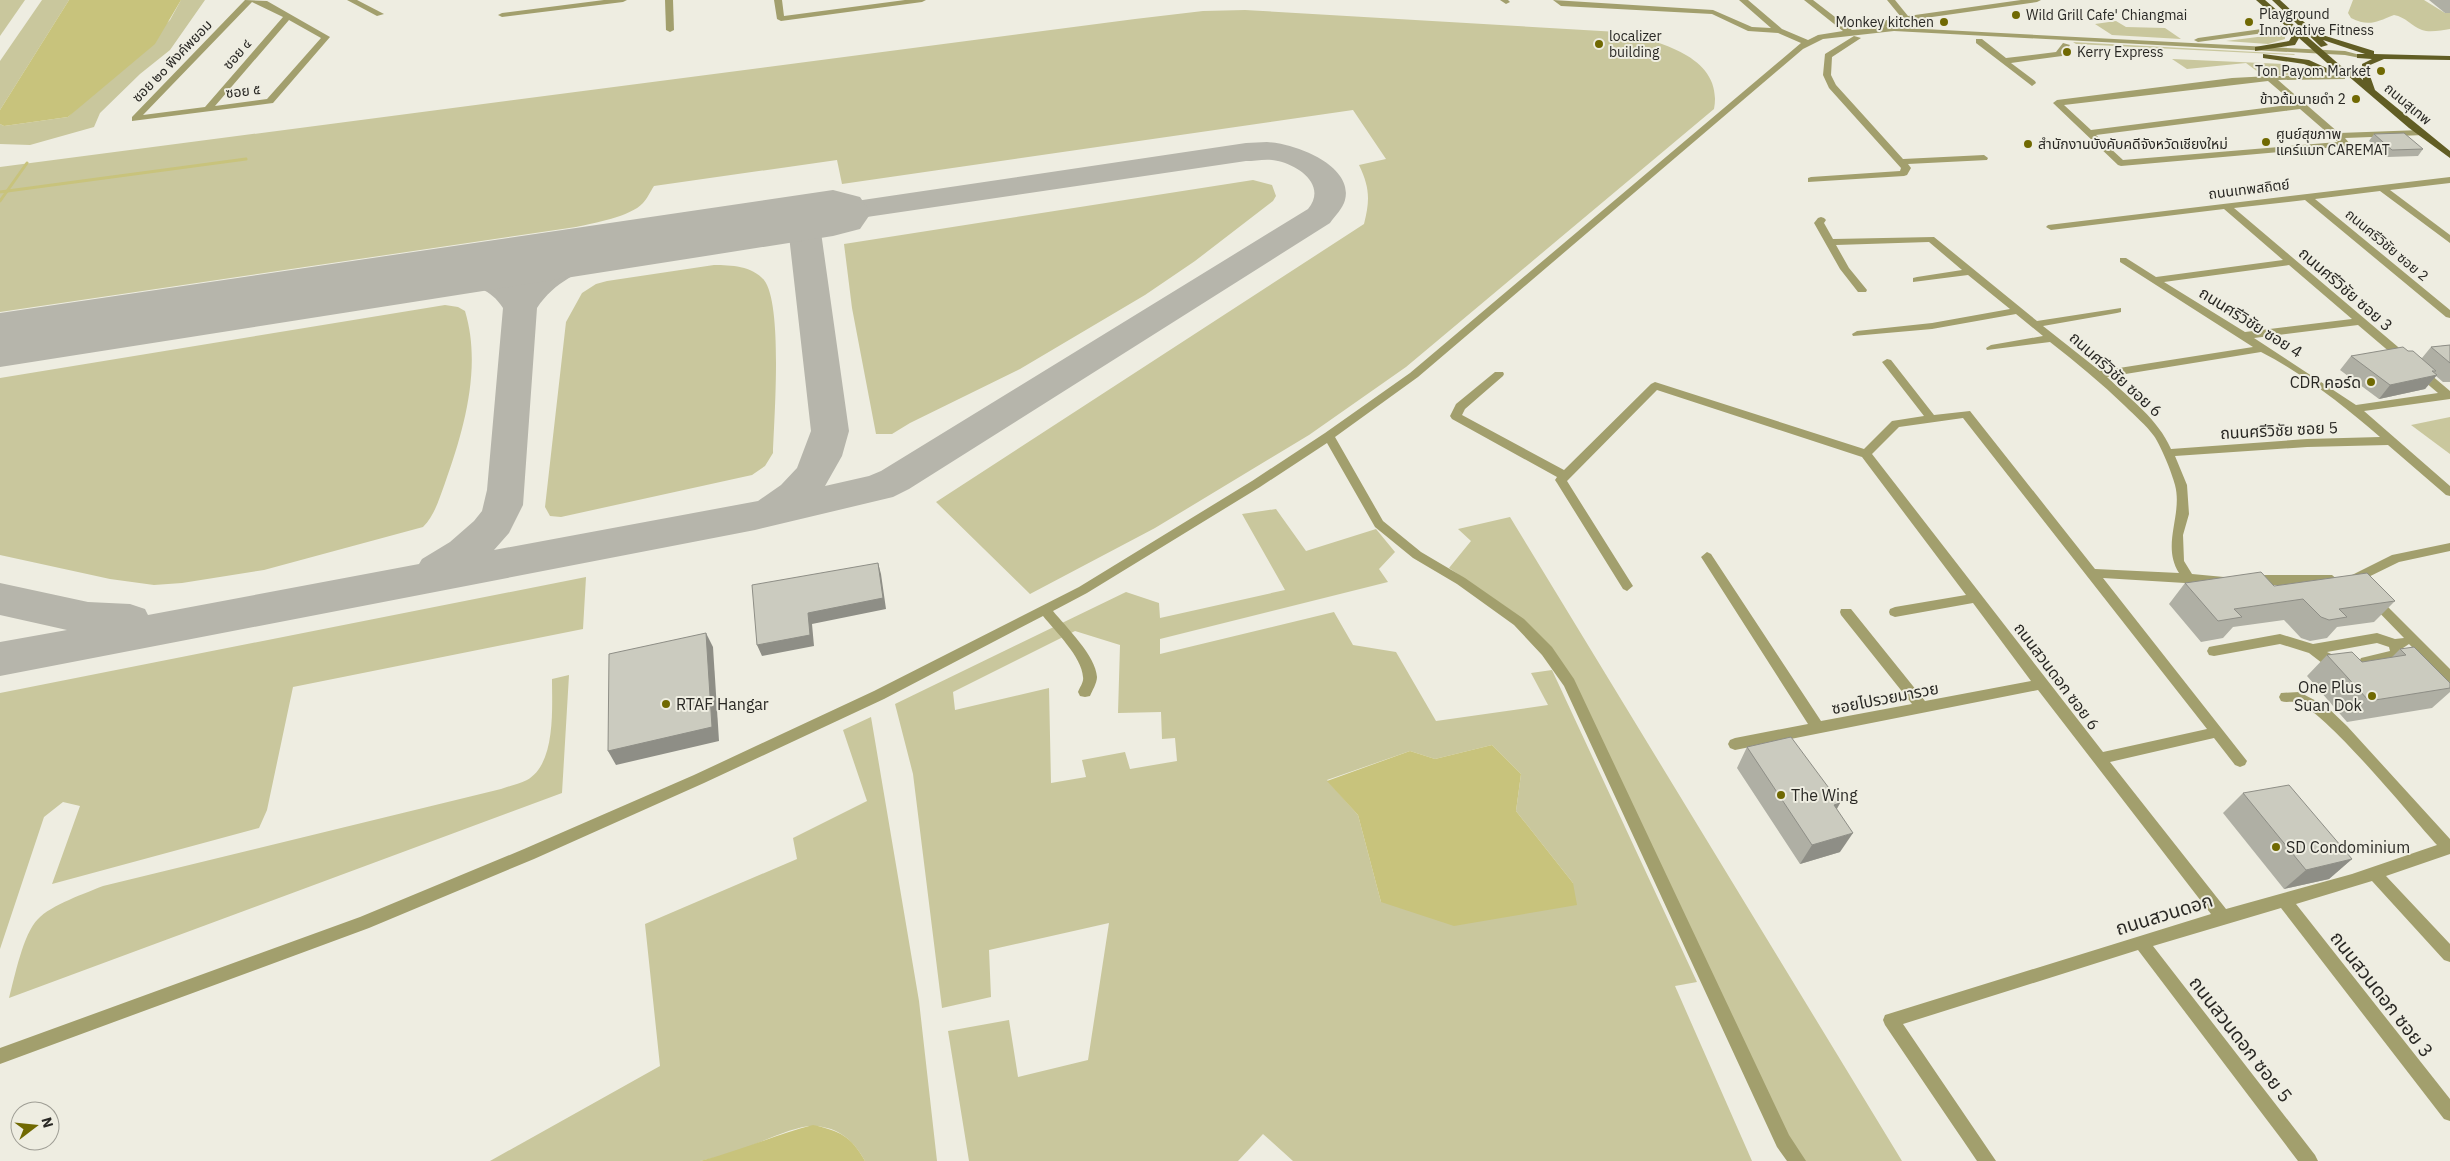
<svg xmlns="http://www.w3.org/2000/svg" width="2450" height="1161" viewBox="0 0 2450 1161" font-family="'IBM Plex Sans','Noto Sans Thai',sans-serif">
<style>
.green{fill:#c9c79d;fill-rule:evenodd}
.water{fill:#c8c37c}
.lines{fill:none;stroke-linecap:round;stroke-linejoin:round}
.stream{stroke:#c8c37c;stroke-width:3}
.taxiway{fill:#b6b5ab;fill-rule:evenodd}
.runway{fill:#b6b5ab;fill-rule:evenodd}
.minor{fill:#a29f6d;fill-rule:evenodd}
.major{fill:#615d24;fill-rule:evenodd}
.wall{fill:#afafa4}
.shaded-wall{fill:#8e8e86}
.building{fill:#cbcbbf;stroke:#8e8e86}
.poi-dot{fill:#706902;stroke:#eeede1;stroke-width:2}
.labels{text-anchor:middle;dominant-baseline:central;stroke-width:4;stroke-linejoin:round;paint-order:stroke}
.far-poi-label{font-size:14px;fill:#292824;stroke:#eeede1;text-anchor:start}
.far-street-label{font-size:14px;fill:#292824;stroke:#eeede1}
.street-label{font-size:16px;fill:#292824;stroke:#eeede1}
.poi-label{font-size:16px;fill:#292824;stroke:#eeede1;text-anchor:start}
.near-street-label{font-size:19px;fill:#292824;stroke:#eeede1}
</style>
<rect width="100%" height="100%" fill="#eeede1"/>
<!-- green -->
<g class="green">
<path d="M0,0H25L0,36Z"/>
<path d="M42,0H69L0,110V61Z"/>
<path d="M181,0H205L170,50L140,74L100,113L94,127L30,145L0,144V124L4,126L68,117L170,20Z"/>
<path d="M2353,0H2424L2445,13H2450V29C2442,30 2430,33 2422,30C2411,26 2406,17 2394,15C2376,22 2369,27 2351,18L2348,13Z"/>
<path d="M1245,10L1618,32C1657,41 1724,56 1714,109L1406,367L1309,435L1155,528L1030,594L936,502L1364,224C1370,200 1370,188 1359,165L1386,159L1353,110L842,184L837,160L654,186C650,192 647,199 643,203C630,217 594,223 576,227L0,312V167L1135,19L1203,11Z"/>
<path d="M2116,21L2126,27L2165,28L2181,39L2112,35L2095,24Z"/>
<path d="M2281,34L2285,35V39L2268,44L2226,41Z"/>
<path d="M2073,42L2294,54L2295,55L2076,44Z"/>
<path d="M2172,59L2284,64L2297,75H2262L2246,63L2187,69Z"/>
<path d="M1253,180L1272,185L1276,196L1273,201L1195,261L1145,295L1020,369L910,423L892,434H876L852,308L844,244Z"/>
<path d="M714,265C731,265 752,266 764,280C783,304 774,419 773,453L765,466L752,475L561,517L550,516L545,507L566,322L582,293L596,284L607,281Z"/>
<path d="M445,305L458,307L465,311C482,367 464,430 445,483C439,499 435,515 423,527L264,570L182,583L154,585L110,579L0,555V378Z"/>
<path d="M2450,417V454L2411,425Z"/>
<path d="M1276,509L1306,551L1376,529L1395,552L1379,569L1388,582L1160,639V654L1334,612L1353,645L1396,652L1436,721L1548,705L1531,673L1552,670L1697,982L1675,986L1752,1161H1293L1263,1134L1238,1161H969L948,1031L1009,1020L1018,1077L1088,1060L1109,923L989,950L991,997L942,1008L913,774L895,704L1126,592L1159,603L1160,618L1285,590L1242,514ZM1075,631L1120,645L1118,713L1161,712L1162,739L1175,738L1177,761L1130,769L1125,752L1082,760L1086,777L1051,783L1049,688L955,710L953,692ZM1492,745L1521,774L1516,811L1573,883L1381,902L1358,815L1327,780L1410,751L1435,759Z"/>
<path d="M1510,517L1902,1161H1804L1785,1133L1570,676L1513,612L1449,568L1471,541L1458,529Z"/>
<path d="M586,577L583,629L293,687L267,810L259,828L52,884L80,806L63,802L44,817L0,949V693Z"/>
<path d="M569,675L562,793L9,998C15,976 23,934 38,919C51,905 86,893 103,886L501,789C509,786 519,784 527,780C556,764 552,708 552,679Z"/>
<path d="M871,717L919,1001L937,1161H865C854,1141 839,1127 814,1126C794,1125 754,1146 734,1152C723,1156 712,1158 700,1161H490L660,1066L645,924L797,859L793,838L867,801L843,730Z"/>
</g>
<!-- water -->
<g class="water">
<path d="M69,0H181L155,44L68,117L4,126L0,124V110Z"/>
<path d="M1492,745L1521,774L1516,811L1573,883L1577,905L1454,926L1381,902L1358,815L1327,781L1410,751L1435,759Z"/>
<path d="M813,1125C840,1131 851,1136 865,1161H700C739,1151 775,1135 813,1125Z"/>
</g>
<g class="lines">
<!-- stream -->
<g class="stream">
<path d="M0,192L246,159"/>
<path d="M0,201L27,163"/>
</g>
<!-- taxiway -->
<path class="taxiway" d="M1267,142C1294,143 1354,165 1345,200C1343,208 1335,216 1330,223L909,489L893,497L755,530L0,676V642L67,630L0,615V583L88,602L130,604L145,609L148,615L419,564L422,559L450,542L474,521L482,511L487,490L503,308C478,269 436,293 398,284L394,277L398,270C430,262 495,260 520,284C541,260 616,229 646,236L651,243C643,255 623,256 610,260C581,270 554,282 537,308L523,505L509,533L494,550L758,501L781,485L797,468L811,431L787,218L792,211L803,209L814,211L819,218L849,431L842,456L825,486L869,476L881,471L1308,209C1327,186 1300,166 1278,161C1267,158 1256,161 1246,161L833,222L822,220L817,213L822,206L1246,143Z"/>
<!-- runway -->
<path class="runway" d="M833,190L860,197L871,213L860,229L833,236L0,367V313Z"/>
<!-- minor -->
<g class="minor">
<path d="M245,0L267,1L330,37L273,103L132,121V117ZM252,2L283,17L205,107L143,115ZM289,20L321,38L267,99L215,106Z"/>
<path d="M347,0H357L384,14L377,16Z"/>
<path d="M604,0H627L623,2L502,17L498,15L502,13Z"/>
<path d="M665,0H673L674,30L670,32L666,30Z"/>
<path d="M774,0H782L784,16L905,0H926L922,2L781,21L777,19Z"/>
<path d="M1500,0H1508L1510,2L1506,4Z"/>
<path d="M1553,0L1713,10L1752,27L1771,28L1739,0H1748L1782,29L1808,40L1818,35L1843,31L1804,0H1813L1852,30L1877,28L1882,21L1901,17L1887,0H1895L1908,16L2021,0H2041L2037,2L1897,22L1886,27L2345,51L2364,56L2360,58L2345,55L1894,31L1823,39L1803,49L1418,377L1335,437L1383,521L1421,552L1465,578L1524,619L1552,647L1574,679L1789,1135L1806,1161H1787L1777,1147L1564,686L1542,655L1514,625L1457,584L1413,558L1375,527L1327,443L1260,487L1087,593L1053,611C1066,627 1096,656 1097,677C1097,683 1092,691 1090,696L1085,697L1080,696L1078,692C1080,687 1084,682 1083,677C1082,657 1055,631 1043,616L884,699L704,783L534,859L369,928L0,1064V1048L360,917L524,849L694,775L874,691L1079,587L1252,481L1325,433L1410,373L1801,43L1778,33L1748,31L1712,14L1561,6Z"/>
<path d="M2290,25H2293V29L2198,42L2194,40L2198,38Z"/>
<path d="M1854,36L1861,38L1832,57L1831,75L1836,85L1903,159L1984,155L1988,158L1987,160L1908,164L1911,168L1907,175L1904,176L1808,182V178L1811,177L1900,171L1901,168L1829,88L1823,75L1825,54Z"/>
<path d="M1976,39H1982L2006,58L2056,52L2063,43L2070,45L2062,56L2011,63L2035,81L2036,83L2032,86L1976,43Z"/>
<path d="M2342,75H2345V79L2278,80L2339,133L2421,130L2424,131V135L2345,138L2350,144L2349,146L2121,166L2118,165L2053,103L2057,100L2232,78L2270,76ZM2268,81L2295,104L2091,130L2064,105ZM2300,109L2338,142L2123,160L2096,135Z"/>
<path d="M2450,177V183L2390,190L2450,235V243L2380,191L2315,199L2450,310V318L2446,317L2305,200L2234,208L2450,391V399L2364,411L2450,486V496L2446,495L2388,445L2307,447L2175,456L2187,485L2189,514L2183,535L2184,561L2192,574L2224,577L2226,580L2224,583L2190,585L2185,583L2103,578L2247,761L2245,765L2240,767L2235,765L2214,738L2110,762L2226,909L2352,874L2437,845C2413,819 2324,709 2296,702C2291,701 2286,703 2281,701L2279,697L2281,693L2299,692L2326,706L2347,726L2450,839V854L2386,876L2450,944V962L2444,960L2372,881L2296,904L2450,1099V1121L2444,1119L2281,908L2153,946L2315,1155L2318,1161H2298L2138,950L1903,1024L1996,1161H1977L1885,1025L1883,1020L1885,1015L2211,914L2038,690L1735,750L1730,748L1728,744L1730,740L1735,738L1808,724L1703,560L1701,557L1707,552L1711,554L1821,721L1912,704L1841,615L1840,612L1841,609H1851L1925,701L2031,681L1973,603L1895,617L1890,615L1889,612L1890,609L1895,607L1966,595L1862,457L1657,390L1567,481L1633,586L1627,591L1623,589L1557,483L1555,480L1557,477L1452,419L1450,416L1456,404L1495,372H1503L1504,374L1503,376L1465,409L1462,415L1564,470L1651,384L1655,382L1864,449L1892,421L1924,416L1882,362L1887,359L1891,360L1934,415L1970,411L2095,569L2179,573C2161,545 2183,515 2175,485C2172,473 2161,446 2154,436C2146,425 2135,416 2125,406C2101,383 2076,362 2050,342L1987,350L1986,348L1991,345L2043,336L2016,314L1932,329L1853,336L1852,334L1857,331L1932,323L2010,309L1968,275L1913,282V278L1917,277L1962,270L1929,242L1836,245L1849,268L1867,290L1866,292H1858L1840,269L1814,223L1818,218L1821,217L1824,218L1826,220L1824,223L1833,239L1934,237L2037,321L2121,308V312L2117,313L2043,326L2100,371L2253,347L2120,262V258H2126L2156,277L2283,260L2224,209L2051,230L2046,227L2048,225ZM2289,265L2352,319L2245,332L2164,282ZM2358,325L2438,393L2356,405L2254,338ZM2261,352C2304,374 2344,406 2380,437L2307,439L2171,449C2158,419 2130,399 2107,377ZM1963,418L2207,729L2103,752L1872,454L1899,427Z"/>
<path d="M2450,543V551L2399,562L2352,585L2346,580L2348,577L2392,555Z"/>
<path d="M2252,575H2332L2338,580L2332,585H2252L2246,580Z"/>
<path d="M2373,594L2377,596L2450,669V682L2445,681L2409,644L2403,648L2404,651L2400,659L2366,667L2361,666L2359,662L2361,658L2390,651L2389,647L2377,643L2327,652L2344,660L2346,664L2344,668H2334L2322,663L2309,653L2280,644L2214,656L2209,655L2207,651L2209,647L2214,646L2280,634L2313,644L2377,633L2395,639L2404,638L2369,602L2367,599L2369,596Z"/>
</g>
<!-- major -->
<g class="major">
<path d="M2256,0H2265L2341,66L2353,71L2363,80L2362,64L2372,59L2357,58V54H2365L2323,40L2328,45L2321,47L2272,0H2280L2316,33L2374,51V54L2450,56V60L2384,59L2370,65L2369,73L2375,90L2450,151V158L2409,128L2347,75L2335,70L2299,38L2295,45L2255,51V47L2289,41L2292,36L2289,29Z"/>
<path d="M2263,54L2309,60L2344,76L2340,78L2304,64L2263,58Z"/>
</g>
</g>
<!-- wall -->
<g class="wall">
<path d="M2429,0H2450V13H2445Z"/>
<path d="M2374,134L2423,149L2418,156L2387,157L2369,141Z"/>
<path d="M2450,345V382H2443L2436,376L2425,389L2379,399L2340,370L2351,356L2408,351L2422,358L2431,347Z"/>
<path d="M2185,583L2274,586L2395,601L2374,622L2337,627L2327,638L2310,641L2301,638L2284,620L2233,627L2223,638L2201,642L2169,604Z"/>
<path d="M2400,649L2450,683V692L2432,708L2347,722L2307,676L2327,655L2362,662L2391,658Z"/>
<path d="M1747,747L1840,803L1837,809L1840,852L1800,864L1737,768Z"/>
<path d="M2243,793L2352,859L2329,879L2284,889L2223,813Z"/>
</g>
<!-- shaded-wall -->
<g class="shaded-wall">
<path d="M2437,375L2425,389L2379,399L2390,385Z"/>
<path d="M878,563L881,574L886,609L812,624L814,646L762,656L757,645L808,613Z"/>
<path d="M706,633L713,647L719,741L616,765L608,751Z"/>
<path d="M1840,803L1828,823L1834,805Z"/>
<path d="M1853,833L1840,852L1800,864L1812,845Z"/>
<path d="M2352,859L2329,879L2284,889L2306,870Z"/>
</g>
<!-- building -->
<g class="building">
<path d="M2404,133L2423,149L2392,150L2374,134Z"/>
<path d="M2450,345V363L2431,347Z"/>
<path d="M2403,347L2408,351H2413L2436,371H2432L2437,375L2390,385L2351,356Z"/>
<path d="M878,563L883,598L808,613L810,635L757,645L752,585Z"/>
<path d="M2261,572L2274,586L2367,573L2395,601L2339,609L2347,617L2329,620L2321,617L2303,599L2234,609L2242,617L2218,621L2185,583Z"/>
<path d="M706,633L712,727L608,751L609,654Z"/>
<path d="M2414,647L2450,683V688L2369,701L2327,655L2352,652L2362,662L2406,655L2400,649Z"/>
<path d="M1791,737L1840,803L1834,805L1853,833L1812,845L1747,747Z"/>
<path d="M2289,785L2352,859L2306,870L2243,793Z"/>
</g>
<!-- markers -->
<g class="poi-dot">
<circle cx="2016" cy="15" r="5"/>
<circle cx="1944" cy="22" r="5"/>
<circle cx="2249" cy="22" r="5"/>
<circle cx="1599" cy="44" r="5"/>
<circle cx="2067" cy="52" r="5"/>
<circle cx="2381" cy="71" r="5"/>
<circle cx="2356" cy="99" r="5"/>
<circle cx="2266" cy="142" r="5"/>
<circle cx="2028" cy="144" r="5"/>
<circle cx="2371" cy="382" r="5"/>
<circle cx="2372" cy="696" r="5"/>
<circle cx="666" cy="704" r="5"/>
<circle cx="1781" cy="795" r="5"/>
<circle cx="2276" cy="847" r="5"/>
</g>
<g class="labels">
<!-- far-poi labels -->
<g class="far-poi-label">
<text x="2259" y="14">Playground<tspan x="2259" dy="16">Innovative Fitness</tspan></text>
<text x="2026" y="15">Wild Grill Cafe' Chiangmai</text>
<text x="1934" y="22" text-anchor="end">Monkey kitchen</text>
<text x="1609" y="36">localizer<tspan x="1609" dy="16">building</tspan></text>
<text x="2077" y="52">Kerry Express</text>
<text x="2371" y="71" text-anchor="end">Ton Payom Market</text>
<text x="2346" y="99" text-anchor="end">ข้าวต้มนายดำ 2</text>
<text x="2276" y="134">ศูนย์สุขภาพ<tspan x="2276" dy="16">แคร์แมท CAREMAT</tspan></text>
<text x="2038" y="144">สำนักงานบังคับคดีจังหวัดเชียงใหม่</text>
</g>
<!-- far-street labels -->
<g class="far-street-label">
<text transform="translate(237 54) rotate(-49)">ซอย ๔</text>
<text transform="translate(172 61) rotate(-46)">ซอย ๒๐ พิงค์พยอม</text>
<text transform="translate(243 91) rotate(-7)">ซอย ๕</text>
<text transform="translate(2408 104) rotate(40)">ถนนสุเทพ</text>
<text transform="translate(2249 189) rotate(-7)">ถนนเทพสถิตย์</text>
<text transform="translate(2387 245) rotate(40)">ถนนศรีวิชัย ซอย 2</text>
</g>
<!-- street labels -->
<g class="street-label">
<text transform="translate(2346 289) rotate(41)">ถนนศรีวิชัย ซอย 3</text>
<text transform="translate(2251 322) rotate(32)">ถนนศรีวิชัย ซอย 4</text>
<text transform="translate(2116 374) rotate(42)">ถนนศรีวิชัย ซอย 6</text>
<text transform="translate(2279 430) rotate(-3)">ถนนศรีวิชัย ซอย 5</text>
<text transform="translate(2057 676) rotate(53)">ถนนสวนดอก ซอย 6</text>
<text transform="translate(1885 698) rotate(-11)">ซอยไปรวยมารวย</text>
</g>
<!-- poi labels -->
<g class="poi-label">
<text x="2361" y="382" text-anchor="end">CDR คอร์ด</text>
<text x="2362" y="687" text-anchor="end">One Plus<tspan x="2362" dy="18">Suan Dok</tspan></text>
<text x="676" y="704">RTAF Hangar</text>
<text x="1791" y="795">The Wing</text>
<text x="2286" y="847">SD Condominium</text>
</g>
<!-- near-street labels -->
<g class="near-street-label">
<text transform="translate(2164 914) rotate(-17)">ถนนสวนดอก</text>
<text transform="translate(2382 994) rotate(52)">ถนนสวนดอก ซอย 3</text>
<text transform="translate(2241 1039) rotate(52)">ถนนสวนดอก ซอย 5</text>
</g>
</g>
<!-- north arrow -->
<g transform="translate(35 1126) rotate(74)"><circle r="24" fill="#eeede1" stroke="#9f9e95"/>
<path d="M0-4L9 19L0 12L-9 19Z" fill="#706902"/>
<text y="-8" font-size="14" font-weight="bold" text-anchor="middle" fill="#292824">N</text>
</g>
</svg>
